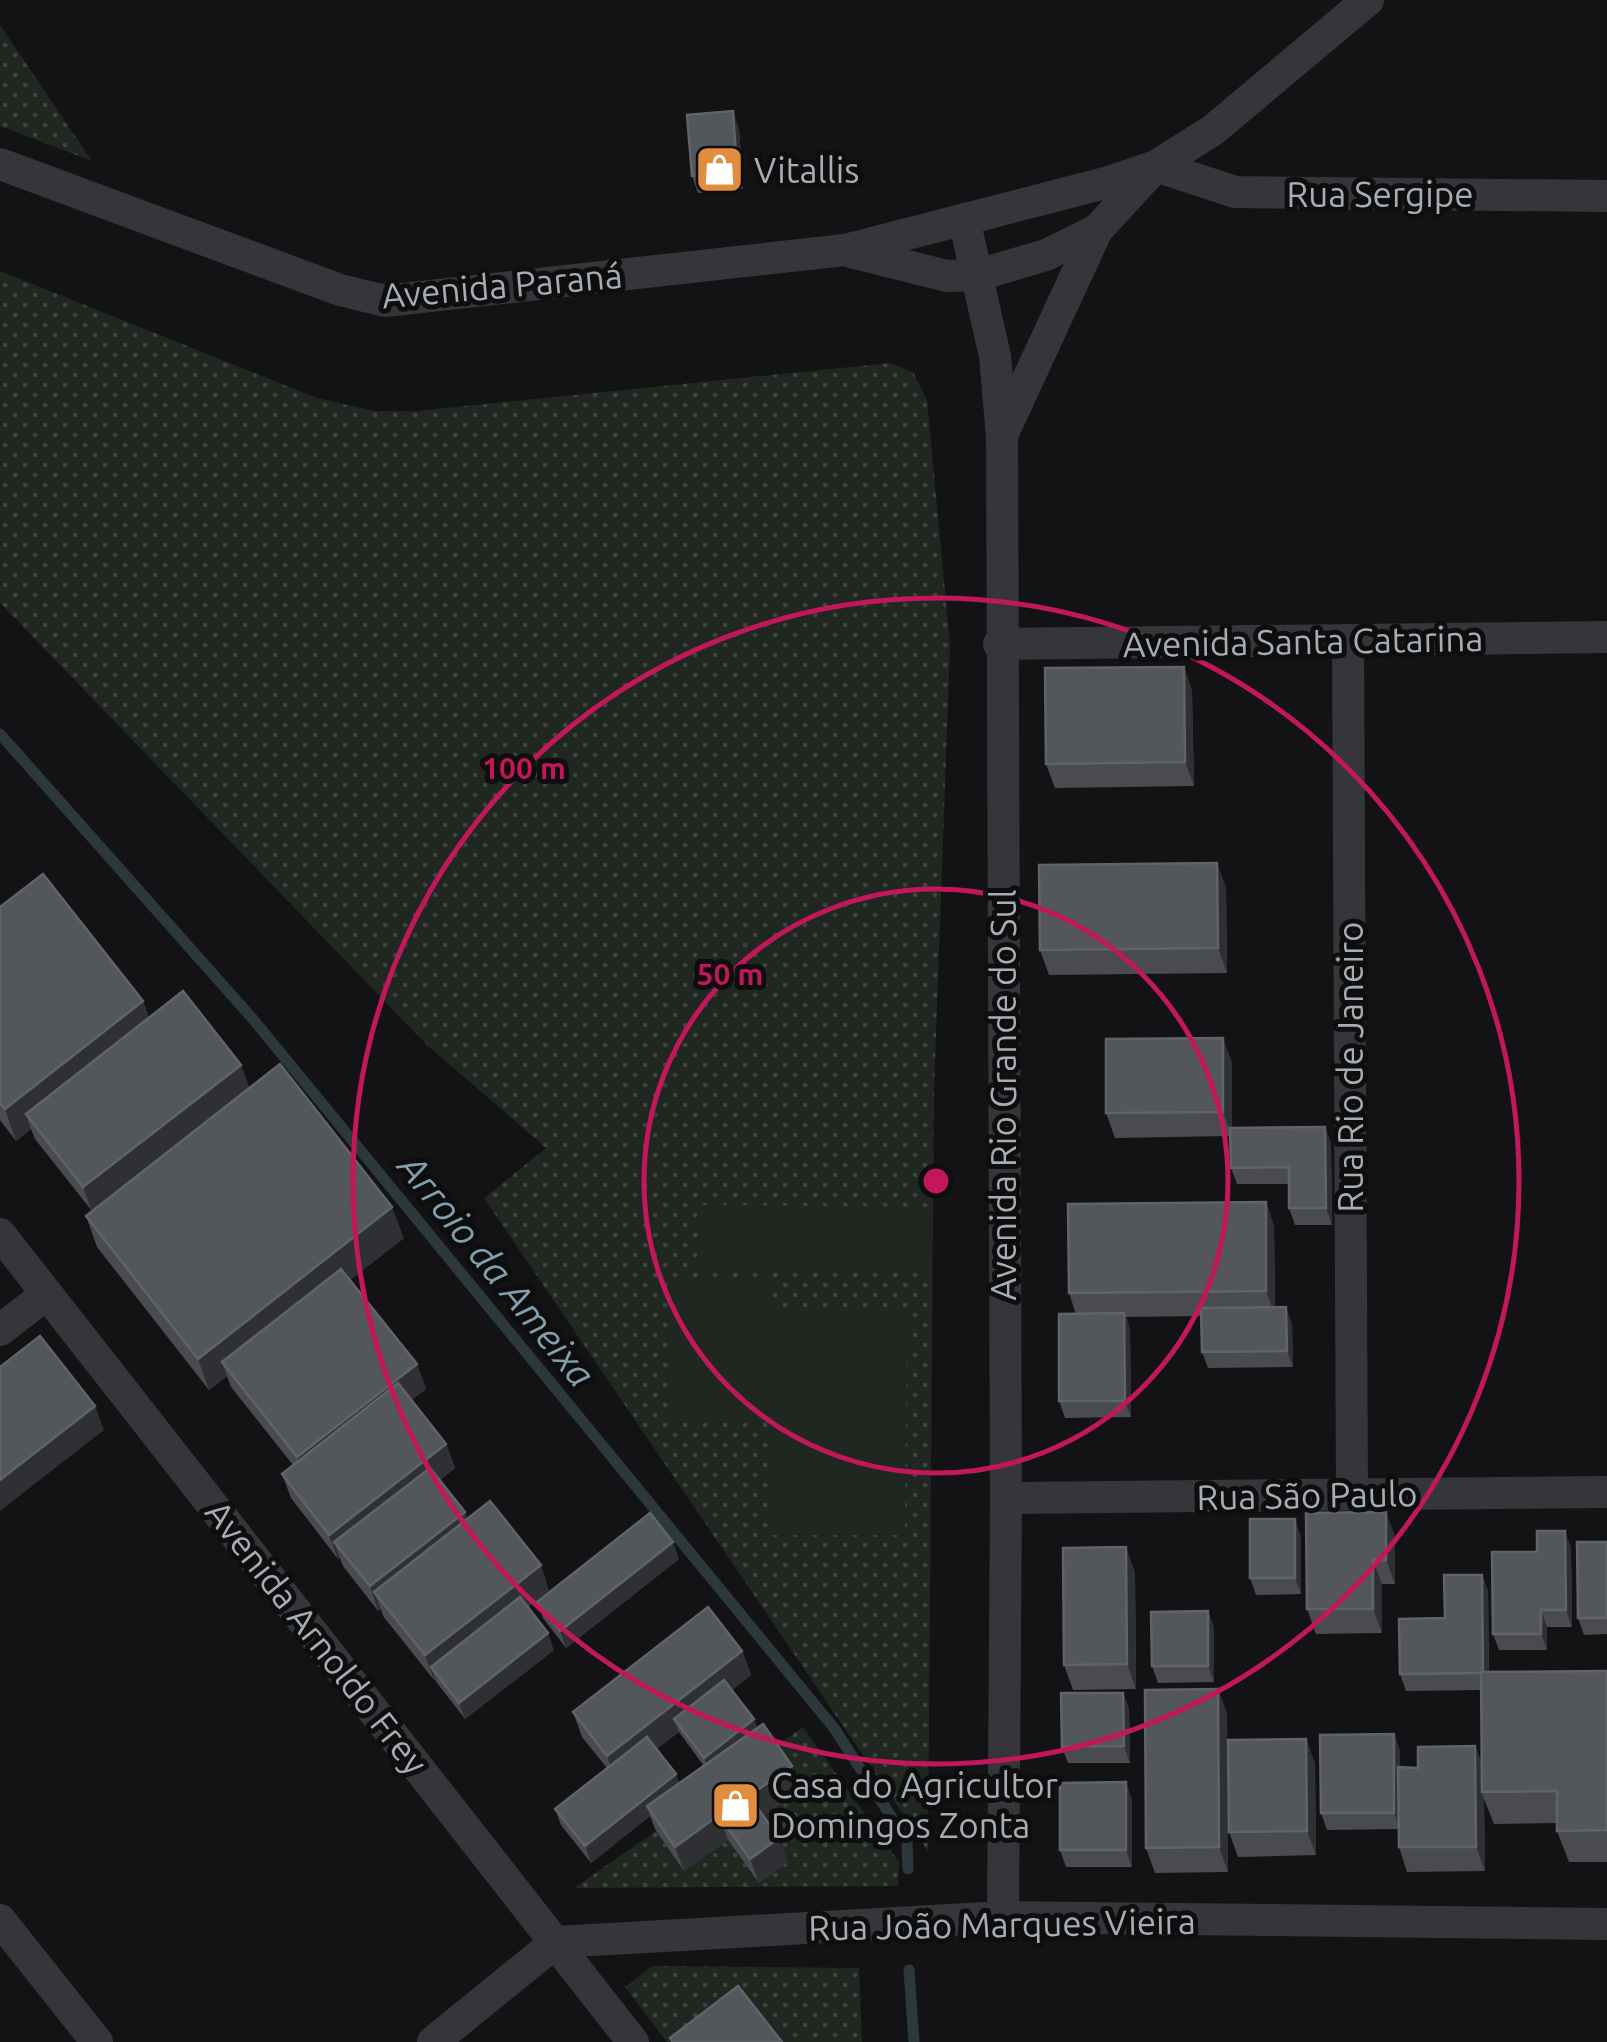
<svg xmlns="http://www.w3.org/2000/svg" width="1607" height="2042" viewBox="0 0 1607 2042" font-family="Ubuntu,sans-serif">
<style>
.grass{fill:url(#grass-dots)}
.garden{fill:#202720}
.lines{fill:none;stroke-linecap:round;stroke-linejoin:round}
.stream{stroke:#2d383c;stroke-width:11}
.street{stroke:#343639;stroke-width:32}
.wall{fill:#494b4f;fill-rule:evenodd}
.shaded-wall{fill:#2f3033}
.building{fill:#53565a;stroke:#606468;stroke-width:2.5}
.ring{fill:none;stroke:#c2185b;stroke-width:5}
.labels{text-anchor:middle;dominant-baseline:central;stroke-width:10;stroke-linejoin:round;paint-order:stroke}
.poi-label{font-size:35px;fill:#a6adb4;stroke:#0e0e0f;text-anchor:start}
.street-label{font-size:35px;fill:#a6adb4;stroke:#0e0e0f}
.water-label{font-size:38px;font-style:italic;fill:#7fa0ac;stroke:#0e0e0f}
.centre{fill:#c2185b;stroke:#0e0e0f;stroke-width:5}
.ring-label{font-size:30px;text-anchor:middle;font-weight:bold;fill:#c2185b;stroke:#0e0e0f;stroke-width:10;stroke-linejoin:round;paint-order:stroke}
</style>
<defs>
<pattern id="grass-dots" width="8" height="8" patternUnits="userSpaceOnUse" patternTransform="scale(2.5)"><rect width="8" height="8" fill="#202720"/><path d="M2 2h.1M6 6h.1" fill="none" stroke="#3d443e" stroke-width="1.8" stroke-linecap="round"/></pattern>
</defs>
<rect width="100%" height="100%" fill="#131315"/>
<!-- grass -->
<g class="grass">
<path d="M0,25L92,161L0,126Z"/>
<path d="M0,271L317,398L374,411H417L890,363L913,372L927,400L950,645L934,1090L928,1851L484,1198L546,1148L426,1044L0,603Z"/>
<path d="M803,1727L899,1862L898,1886L574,1888L656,1831L684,1871L728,1840L759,1883L788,1862L758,1820L772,1749Z"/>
<path d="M652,1966L859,1968L862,2042H667L625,1987Z"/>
</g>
<!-- garden -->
<g class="garden">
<path d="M699,1205L929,1207L928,1271L698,1270Z"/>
<path d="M669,1283H771L772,1310H907L905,1535H770V1422L668,1421Z"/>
</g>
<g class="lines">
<!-- stream -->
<g class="stream">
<path d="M0,734L252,1018L834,1728L907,1841L908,1869"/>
<path d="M909,1970L914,2042"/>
</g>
<!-- street -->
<g class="street">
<path d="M0,164L340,290L385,301L845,250L1109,182L1156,166L1213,130L1368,0"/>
<path d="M1156,166L1235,192L1607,196"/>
<path d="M964,219L995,356L1002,437L1006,1498L1003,1917"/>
<path d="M851,252L947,276L978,275L1046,255L1097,230L1156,166"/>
<path d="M1003,433L1097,230"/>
<path d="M1348,640L1352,1494"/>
<path d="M999,644L1607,637"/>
<path d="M0,1234L633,2042"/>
<path d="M0,1330L47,1294"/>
<path d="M1006,1498L1607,1492"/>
<path d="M0,1920L97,2042"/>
<path d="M433,2042L556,1942L1003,1917L1607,1924"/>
</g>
</g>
<!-- wall -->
<g class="wall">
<path d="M739,128L743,189L698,193L692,176Z"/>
<path d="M1184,667L1192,691L1194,786L1055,788L1046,764Z"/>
<path d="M1226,887L1227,973L1049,975L1040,950Z"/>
<path d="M0,907L143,1001L149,1018L241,1065L249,1088L404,1238L350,1280L417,1364L426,1389L411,1400L446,1444L455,1468L440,1480L465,1512L467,1519L549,1590L528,1607L554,1650L465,1719L437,1683L435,1679L434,1680L383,1616L381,1609L378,1611L343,1566L340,1558L338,1559L291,1498L282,1474L293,1465L231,1387L227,1376L209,1390L97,1247L86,1216L92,1211L35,1139L31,1129L16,1141L0,1120Z"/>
<path d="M1232,1062V1128L1325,1127L1331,1144L1332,1225H1295L1289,1208V1184H1237L1231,1168L1230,1136L1115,1138L1106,1113Z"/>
<path d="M1266,1202L1274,1226L1275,1308L1292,1324L1293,1367L1208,1368L1202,1352L1201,1316L1126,1317L1130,1330L1131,1417L1065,1418L1059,1401L1076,1314L1069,1293Z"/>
<path d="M1301,1536V1594L1256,1595L1250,1578Z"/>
<path d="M1395,1536V1584H1382V1633L1316,1634L1307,1609Z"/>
<path d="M1607,1542V1634L1584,1635L1578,1618Z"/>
<path d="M1571,1547L1572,1627H1547V1650H1499L1493,1634L1537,1552Z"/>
<path d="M679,1559L566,1648L543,1618L537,1602Z"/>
<path d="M1135,1572L1136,1689L1073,1690L1064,1665Z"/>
<path d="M1482,1575L1488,1591L1489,1672L1607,1671V1862H1569L1557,1831V1823L1494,1824L1484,1799L1485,1871L1407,1872L1399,1847L1398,1829L1327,1830L1321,1813L1394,1734L1400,1751V1767L1418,1768L1475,1746L1482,1764L1481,1690L1406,1691L1400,1674Z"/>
<path d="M1208,1611L1214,1628V1682L1158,1683L1152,1666Z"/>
<path d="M742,1651L751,1675L732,1690L758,1728L792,1766L801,1790L764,1816L788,1862L759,1883L728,1840L684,1871L656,1831L650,1816L591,1863L561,1825L555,1809L607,1768L582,1737L573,1712ZM679,1732L704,1766L680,1783L656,1749Z"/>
<path d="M1218,1689L1227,1714L1228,1872L1155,1873L1146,1848Z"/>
<path d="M1123,1693L1129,1709L1130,1763H1068L1062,1747Z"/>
<path d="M1306,1739L1315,1764L1316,1855L1238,1857L1229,1832Z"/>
<path d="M1132,1799V1867H1066L1060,1850Z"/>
</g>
<!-- shaded-wall -->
<g class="shaded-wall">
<path d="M733,111L739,128L743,189L737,172Z"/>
<path d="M1184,667L1192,691L1194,786L1185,762Z"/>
<path d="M1217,863L1226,887L1227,973L1218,948Z"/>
<path d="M143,1001L154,1033L26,1114L31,1129L16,1141L5,1109Z"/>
<path d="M1223,1038L1232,1062V1136L1223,1112Z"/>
<path d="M241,1065L250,1089L92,1212L83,1187Z"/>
<path d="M1325,1127L1331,1144L1332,1225L1326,1208Z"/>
<path d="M1266,1202L1274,1226L1275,1315L1266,1291Z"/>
<path d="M392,1207L404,1238L231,1374L222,1362L227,1376L209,1390L198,1359Z"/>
<path d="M1286,1307L1292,1324L1293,1367L1287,1351Z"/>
<path d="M1124,1313L1130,1330L1131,1417L1125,1401Z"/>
<path d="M417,1364L426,1389L306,1482L297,1457Z"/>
<path d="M95,1406L104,1430L0,1511V1480Z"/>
<path d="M446,1444L455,1468L344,1554L334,1542L340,1558L338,1559L329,1535Z"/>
<path d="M465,1512L474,1537L374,1592L381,1609L378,1611L370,1586Z"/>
<path d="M1386,1512L1395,1536V1584L1386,1560Z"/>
<path d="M1295,1519L1301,1536V1594L1295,1578Z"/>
<path d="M1565,1531L1571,1547L1572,1627L1566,1610Z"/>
<path d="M673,1542L679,1559L566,1648L560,1631Z"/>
<path d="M1126,1547L1135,1572L1136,1689L1127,1664Z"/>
<path d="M1373,1560L1382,1584V1633L1373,1609Z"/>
<path d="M541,1565L549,1590L438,1676L431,1667L435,1679L434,1680L425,1655Z"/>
<path d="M1482,1575L1488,1591L1489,1690L1483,1673Z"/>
<path d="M1541,1610L1547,1627V1650L1541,1634Z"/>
<path d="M1208,1611L1214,1628V1682L1208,1666Z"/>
<path d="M548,1633L554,1650L465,1719L459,1703Z"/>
<path d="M742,1651L751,1675L682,1729L674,1719L679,1732L616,1780L607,1756Z"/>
<path d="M1218,1689L1227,1714L1228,1872L1219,1847Z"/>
<path d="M1123,1693L1129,1709L1130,1763L1124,1746Z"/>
<path d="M754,1719L760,1735L711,1775L704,1758Z"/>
<path d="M1394,1734L1400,1751V1829L1394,1813Z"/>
<path d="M1306,1739L1315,1764L1316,1855L1307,1831Z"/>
<path d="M1475,1746L1484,1771L1482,1792L1484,1799L1485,1871L1476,1847Z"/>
<path d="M792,1766L801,1790L758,1820L749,1796Z"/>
<path d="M676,1774L682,1791L647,1806L650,1816L591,1863L585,1846Z"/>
<path d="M1126,1782L1132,1799V1867L1126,1850Z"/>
<path d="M719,1815L728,1840L684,1871L675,1847Z"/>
<path d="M779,1838L788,1862L759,1883L750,1859Z"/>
</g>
<!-- building -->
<g class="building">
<path d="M733,111L737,172L692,176L687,115Z"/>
<path d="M1184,667L1185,762L1046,764L1045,668Z"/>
<path d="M1217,863L1218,948L1040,950L1039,865Z"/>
<path d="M43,874L143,1001L5,1109L0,1103V907Z"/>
<path d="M183,991L241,1065L83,1187L26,1114Z"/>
<path d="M1223,1038V1112L1106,1113V1039Z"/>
<path d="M280,1064L392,1207L198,1359L86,1216Z"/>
<path d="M1325,1127L1326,1208H1289V1167L1231,1168L1230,1128Z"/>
<path d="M1266,1202V1291L1069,1293L1068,1204Z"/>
<path d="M341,1269L417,1364L297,1457L222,1362Z"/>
<path d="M1286,1307L1287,1351L1202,1352L1201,1308Z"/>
<path d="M1124,1313L1125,1401H1059V1314Z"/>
<path d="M40,1336L95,1406L0,1480V1367Z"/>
<path d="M398,1383L446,1444L329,1535L282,1474Z"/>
<path d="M430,1468L465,1512L370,1586L334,1542Z"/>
<path d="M490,1501L541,1565L425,1655L374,1592Z"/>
<path d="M1386,1512V1560H1373V1609H1307L1306,1513Z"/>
<path d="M650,1513L673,1542L560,1631L537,1602Z"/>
<rect x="1250" y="1519" width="45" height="59"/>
<path d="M1537,1531H1565L1566,1610H1541V1634H1493L1492,1552H1537Z"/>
<path d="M1577,1542H1607V1618H1578Z"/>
<path d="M1126,1547L1127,1664L1064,1665L1063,1548Z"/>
<path d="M1444,1575H1482L1483,1672L1481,1673L1400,1674L1399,1619L1445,1618Z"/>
<path d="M520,1597L548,1633L459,1703L431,1667Z"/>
<path d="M708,1607L742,1651L607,1756L573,1712Z"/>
<path d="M1208,1611V1666H1152L1151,1612Z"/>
<path d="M1607,1671V1830L1557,1831V1791L1482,1792L1481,1672Z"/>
<path d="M724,1680L754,1719L704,1758L674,1719Z"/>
<path d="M1218,1689L1219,1847L1146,1848L1145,1690Z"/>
<path d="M1061,1693H1123L1124,1746L1062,1747Z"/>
<path d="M763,1724L792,1766L749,1796L779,1838L750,1859L719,1815L675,1847L647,1806Z"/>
<path d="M1394,1734V1813H1321L1320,1735Z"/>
<path d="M647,1737L676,1774L585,1846L555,1809Z"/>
<path d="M1306,1739L1307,1831L1229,1832L1228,1740Z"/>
<path d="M1475,1746L1476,1847H1399L1398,1767L1418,1768V1747Z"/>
<path d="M1126,1782V1850H1060V1783Z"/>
<path d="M738,1986L782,2042H673L670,2038Z"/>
</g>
<!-- distance rings -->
<g class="ring">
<circle cx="936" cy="1181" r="292"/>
<circle cx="936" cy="1181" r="583"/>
</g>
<!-- icons -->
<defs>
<symbol id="shop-square" viewBox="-11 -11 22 22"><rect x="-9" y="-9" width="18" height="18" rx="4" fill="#e28d3d" stroke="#0e0e0f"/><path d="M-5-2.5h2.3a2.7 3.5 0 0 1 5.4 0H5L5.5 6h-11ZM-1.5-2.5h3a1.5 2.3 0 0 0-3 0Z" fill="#fff"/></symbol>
</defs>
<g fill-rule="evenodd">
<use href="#shop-square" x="692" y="142" width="55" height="55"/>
<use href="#shop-square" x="708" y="1778" width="55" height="55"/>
</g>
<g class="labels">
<!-- poi labels -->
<g class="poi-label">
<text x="754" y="170">Vitallis</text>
<text x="771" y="1785">Casa do Agricultor<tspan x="771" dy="40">Domingos Zonta</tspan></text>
</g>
<!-- street labels -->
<g class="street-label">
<text x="1380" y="194">Rua Sergipe</text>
<text transform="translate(502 285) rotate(-5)">Avenida Paraná</text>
<text transform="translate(1303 641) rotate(-1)">Avenida Santa Catarina</text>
<text transform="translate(1350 1067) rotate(-90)">Rua Rio de Janeiro</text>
<text transform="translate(1003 1095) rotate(-90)">Avenida Rio Grande do Sul</text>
<text transform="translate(1307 1495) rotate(-1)">Rua São Paulo</text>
<text transform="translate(317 1637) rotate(52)">Avenida Arnoldo Frey</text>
<text transform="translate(1002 1924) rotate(-1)">Rua João Marques Vieira</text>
</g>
<!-- water labels -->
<g class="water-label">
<text transform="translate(497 1270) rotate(51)">Arroio da Ameixa</text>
</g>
</g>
<circle cx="936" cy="1181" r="15" class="centre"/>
<g class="ring-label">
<text x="524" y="779">100 m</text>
<text x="730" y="985">50 m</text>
</g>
</svg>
